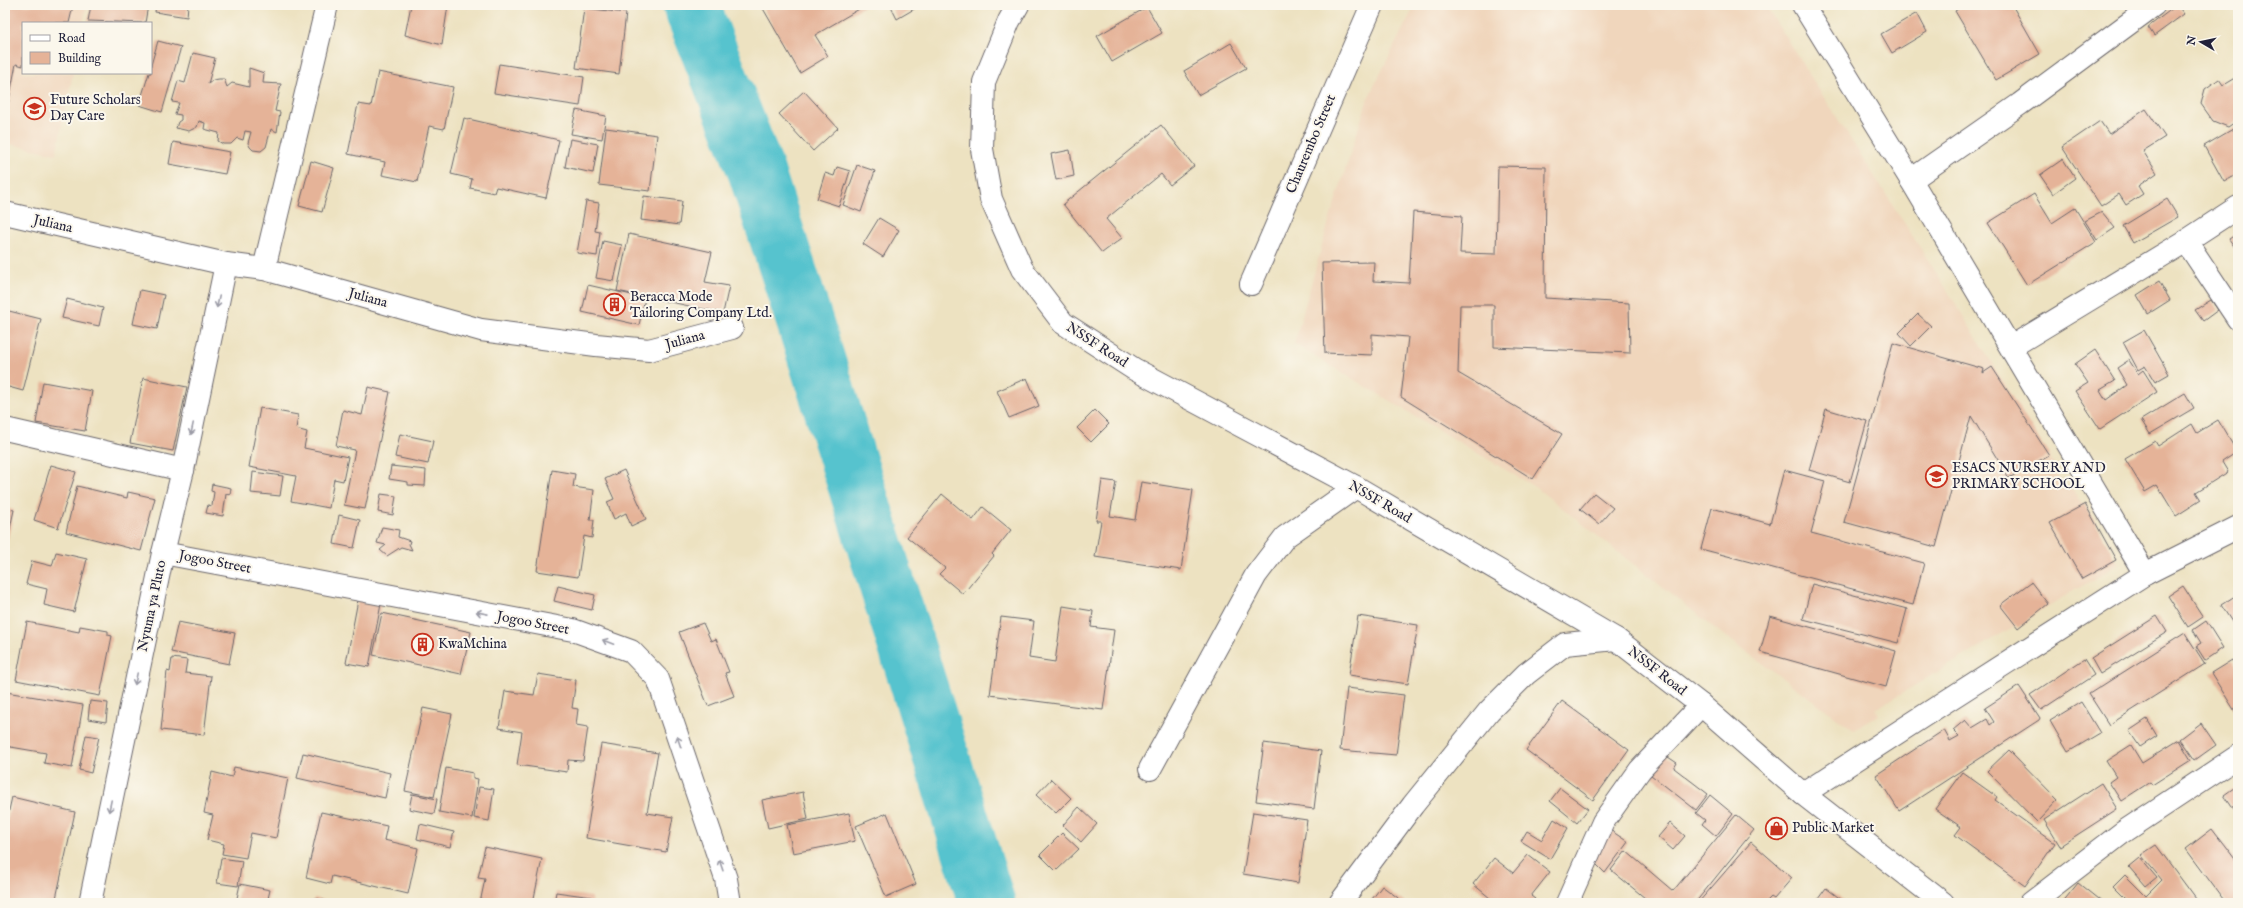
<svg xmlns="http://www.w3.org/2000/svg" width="2243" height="908" viewBox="0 0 2243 908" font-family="'IM FELL English',serif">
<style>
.built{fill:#f0d6bc}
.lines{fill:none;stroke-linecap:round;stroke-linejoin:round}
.river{stroke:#56c3ce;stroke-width:57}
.building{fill:#e5b398}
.minor-casing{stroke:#69656a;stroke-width:24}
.minor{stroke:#fff;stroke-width:22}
.oneway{stroke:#9c9ca7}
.labels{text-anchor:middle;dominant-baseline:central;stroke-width:4;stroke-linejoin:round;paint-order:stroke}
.poi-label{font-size:14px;fill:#22223b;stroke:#fbf7ec;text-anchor:start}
.street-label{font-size:14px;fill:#22223b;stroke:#fbf7ec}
</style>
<rect width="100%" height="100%" fill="#fbf7ec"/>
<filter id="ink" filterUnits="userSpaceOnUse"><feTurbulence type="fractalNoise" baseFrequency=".025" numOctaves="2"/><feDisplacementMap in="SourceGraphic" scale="8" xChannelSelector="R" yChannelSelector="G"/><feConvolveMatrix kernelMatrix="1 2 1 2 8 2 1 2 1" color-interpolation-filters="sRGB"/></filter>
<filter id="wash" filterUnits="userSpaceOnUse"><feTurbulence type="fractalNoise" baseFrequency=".012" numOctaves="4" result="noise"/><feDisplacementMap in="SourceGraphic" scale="16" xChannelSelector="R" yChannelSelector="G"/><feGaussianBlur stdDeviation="0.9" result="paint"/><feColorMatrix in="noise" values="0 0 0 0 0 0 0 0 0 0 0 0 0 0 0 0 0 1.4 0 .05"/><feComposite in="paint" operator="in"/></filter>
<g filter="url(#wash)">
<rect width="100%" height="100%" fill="#ede2c1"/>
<!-- built -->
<g class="built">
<path d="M5,5H87L83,23H23V73H73L56,154L5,143Z"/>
<path d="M1415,5H1765L1949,293L2056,468L2053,470L2065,487L2070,485L2119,564L1875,709L1878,715L1854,730L1731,641L1538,489L1294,344L1327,228L1368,98Z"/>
</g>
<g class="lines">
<!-- river -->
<path class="river" d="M691,5L756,171L802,313L987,903"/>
</g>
<g id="blocks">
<!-- building -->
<g class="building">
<path d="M5,5L73,6L69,23H23V66L16,64L6,115Z"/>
<path d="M91,5H148L145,23L88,21Z"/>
<path d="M156,5H188L187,17L155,12Z"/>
<path d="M411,5H448L442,45L405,35Z"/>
<path d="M761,5H866L815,35L828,56L800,73Z"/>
<path d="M890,5H921L897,19Z"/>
<path d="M1964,5H2012L2040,54L1996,80L1955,11Z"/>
<path d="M2177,5L2184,14L2154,36L2148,27Z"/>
<path d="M1147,7L1162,33L1112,62L1097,36Z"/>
<path d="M584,8L626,13L619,74L576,68Z"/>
<path d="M1917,13L1927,32L1892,53L1881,34Z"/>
<path d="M158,41L181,47L162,112L139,105L149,73H151V65Z"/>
<path d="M1231,43L1246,68L1198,95L1184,71Z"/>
<path d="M193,53L215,58L208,84L213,80L219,79H224L227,87L232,83L249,87V68L264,73L263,83L281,84L275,111L280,112L277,132L271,129L266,147L261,151L253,150L250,147L248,143L251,132L245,131L243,140L237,138L231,144H223L218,141L219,133L204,129L205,123L199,121L197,127L189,131L176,128L178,122L181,120V115L175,114L179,103L172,102L178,81L185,83Z"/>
<path d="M499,64L584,77L580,106L494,93Z"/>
<path d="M378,72L453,87L444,129L429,126L417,182L382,175L385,162L348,154L358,104L371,106Z"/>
<path d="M2238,76V120L2228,127L2213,121L2201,104L2205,89L2219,79L2223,85Z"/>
<path d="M804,91L838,128L813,151L779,114Z"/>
<path d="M2146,109L2165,137L2143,151L2157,173L2138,186L2143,194L2126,205L2119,194L2101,206L2062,147L2100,121L2109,134Z"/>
<path d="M576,110L606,116L602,139L571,134Z"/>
<path d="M464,118L559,140L546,198L496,187L494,193L470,188L472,179L451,174Z"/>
<path d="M1161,125L1194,166L1170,185L1161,174L1106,219L1122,238L1102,253L1063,204Z"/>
<path d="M2238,126V174L2224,182L2204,146Z"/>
<path d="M606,128L657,135L650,191L599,185Z"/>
<path d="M570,139L598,144L593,173L565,167Z"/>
<path d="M173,142L230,152L225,174L169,164Z"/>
<path d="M1070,150L1074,176L1056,180L1051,154Z"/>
<path d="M2063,159L2075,178L2053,194L2040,175Z"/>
<path d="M311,161L334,168L322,212L299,206Z"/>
<path d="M857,165L875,171L861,212L843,205Z"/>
<path d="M1498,166L1546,167L1545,298L1629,303L1630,353L1494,347V305H1460L1458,373L1562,434L1533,479L1401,397L1408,337L1372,334V355L1325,353L1322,263L1374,262L1373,281L1409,283L1413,212L1462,216L1460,253L1496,254Z"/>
<path d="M837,167L850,171L839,206L817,199L825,173L834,176Z"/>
<path d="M2034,194L2052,223L2075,208L2096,242L2027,285L1988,223Z"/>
<path d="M644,196L682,201L679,225L641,220Z"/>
<path d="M2167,199L2178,217L2133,243L2123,226Z"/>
<path d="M586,201L599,203L595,231L600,232L597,256L577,253Z"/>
<path d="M2102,212L2115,228L2097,240L2085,221Z"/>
<path d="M879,218L899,230L883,257L863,244Z"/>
<path d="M2238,233V252L2229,239Z"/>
<path d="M629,234L712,252L705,282L729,286L723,313L617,291Z"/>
<path d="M603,241L622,245L614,281L596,278Z"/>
<path d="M2159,281L2170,300L2148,314L2137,295Z"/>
<path d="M588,285L645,298L639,325L582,312Z"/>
<path d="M140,290L164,295L157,329L133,324Z"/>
<path d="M67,299L103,308L99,326L62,318Z"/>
<path d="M2211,300L2218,310L2203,321L2195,310Z"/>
<path d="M5,310L41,319L23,391L5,386Z"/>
<path d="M1918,314L1931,326L1911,346L1899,333Z"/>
<path d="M2144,330L2169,374L2155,382L2145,366L2138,370L2123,342Z"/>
<path d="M1893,343L1984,369L1983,373L1992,367L2049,455L2009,478L1971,416L1936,547L1844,522Z"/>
<path d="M2095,350L2115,381L2100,390L2106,400L2127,385L2117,368L2129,360L2138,374L2143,370L2157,392L2100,429L2075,391L2088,383L2075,364Z"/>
<path d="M143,378L187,387L173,451L130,443Z"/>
<path d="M1027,378L1039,406L1009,418L997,391Z"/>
<path d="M43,382L92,391L85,431L36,423Z"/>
<path d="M368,387L390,392L365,509L344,505L355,450L336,446L343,410L362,415Z"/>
<path d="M2185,393L2194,408L2150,434L2141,420Z"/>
<path d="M260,408L298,415L296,429L307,432L304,448L348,457L343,481L334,479L329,508L291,501L296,476L249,467Z"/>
<path d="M1826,409L1867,421L1850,482L1809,470Z"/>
<path d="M1095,410L1109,424L1091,442L1077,428Z"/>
<path d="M2218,420L2237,452L2222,462L2228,472L2196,492L2201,500L2176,516L2157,485L2145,492L2125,459L2155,441L2158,446L2192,424L2197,433Z"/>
<path d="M400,434L433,441L428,464L395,457Z"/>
<path d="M51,465L76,472L58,528L34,520Z"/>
<path d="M391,466L426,470L425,486L408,485V482L389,479Z"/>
<path d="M552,470L575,474L573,487L594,490L590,520H594L592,538L584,536L578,577L537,571Z"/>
<path d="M624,470L646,519L631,526L626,513L614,519L607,502L614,499L605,479Z"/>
<path d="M1784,470L1825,481L1811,533L1924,563L1913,605L1701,549L1712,508L1770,524Z"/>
<path d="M253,472L283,476L280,496L251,493Z"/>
<path d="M1102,480L1116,482L1110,516L1135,520L1141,482L1193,490L1181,570L1095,557L1101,521H1096Z"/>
<path d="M212,484L231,488L230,495L226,494L223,516L206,513L208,505L212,506L214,492L211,491Z"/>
<path d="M77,486L127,498L128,492L155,498L141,551L66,532Z"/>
<path d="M1594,493L1613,508L1599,524L1580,509Z"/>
<path d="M381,494L396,496L393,515L378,512Z"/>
<path d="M942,494L973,520L983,507L1011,530L992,554L994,556L963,594L939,574L945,568L907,537Z"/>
<path d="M2085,504L2116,560L2082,579L2050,523Z"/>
<path d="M5,508L14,510L6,547H5Z"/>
<path d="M339,515L360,520L354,548L334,544Z"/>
<path d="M382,527L399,530L398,537L410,541L409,544L412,550L401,547L387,556L380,550L386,545L377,543Z"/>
<path d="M56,552L87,559L74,612L44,605L47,589L26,584L32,561L52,566Z"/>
<path d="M2031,582L2048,604L2018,628L2000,605Z"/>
<path d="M1812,584L1907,609L1898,643L1803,619Z"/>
<path d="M558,586L595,595L592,610L554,601Z"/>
<path d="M2183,586L2203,617L2188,627L2168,596Z"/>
<path d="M2238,594V623L2234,625L2221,605Z"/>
<path d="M358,600L381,604L369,667L346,663Z"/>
<path d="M1063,606L1093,611L1091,627L1114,630L1103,710L990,695L1001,617L1034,621L1029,658L1055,662Z"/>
<path d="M382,613L471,632L461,674L373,655Z"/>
<path d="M1358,616L1418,625L1408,684L1349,675Z"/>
<path d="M1770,616L1896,651L1886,687L1760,652Z"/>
<path d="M2157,616L2167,632L2100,674L2091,658Z"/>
<path d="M2206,621L2223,648L2205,660L2196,646L2201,643L2193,630Z"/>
<path d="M27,622L79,632L80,626L108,631V635L112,636L100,696L16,680Z"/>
<path d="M178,622L235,633L229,664L171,652Z"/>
<path d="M703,623L711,641L716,639L729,672L725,673L734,696L708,706L679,632Z"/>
<path d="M2185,633L2205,664L2109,725L2089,694Z"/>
<path d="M172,658L187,660L185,673L211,676L204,735L161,730L167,671L170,672Z"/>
<path d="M2084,659L2094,675L2041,710L2030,695Z"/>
<path d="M2232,660L2238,670V716L2211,673Z"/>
<path d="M538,674L576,680L572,708L578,709L576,725L588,727L583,761L568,760L567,772L517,765L522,732L499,728L505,691L534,695Z"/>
<path d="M2019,686L2040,718L2039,720L1899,811L1876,775L1944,730L1950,741L1959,736L1953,730L1965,720L1972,728L1987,719L1990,725L1994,722L1985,708Z"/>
<path d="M1347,688L1404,695L1396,755L1340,750Z"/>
<path d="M6,692L83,705L72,768L44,763L46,753L5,746Z"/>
<path d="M90,701L108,703L106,722L88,719Z"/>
<path d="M1562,701L1629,750L1593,800L1526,750Z"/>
<path d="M2081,702L2100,733L2068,752L2050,721Z"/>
<path d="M423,708L452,714L434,797L405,791Z"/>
<path d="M2147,719L2157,736L2140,747L2129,731Z"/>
<path d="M2201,723L2216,745L2195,760L2180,739Z"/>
<path d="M86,735L99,737L91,773L79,770Z"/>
<path d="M2179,740L2191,760L2152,785L2150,782L2121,801L2109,782L2116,777L2106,761L2131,745L2142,763Z"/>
<path d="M1264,743L1321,751L1314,809L1256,801Z"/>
<path d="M601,744L658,753L647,813L673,817L666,852L586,838Z"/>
<path d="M2009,750L2058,800L2037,822L1987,771Z"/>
<path d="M303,753L390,773L385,798L297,778Z"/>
<path d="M1665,755L1677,763L1674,768L1708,794L1696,810L1651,775Z"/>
<path d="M234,767L288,778L276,838L251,833L246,858L222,854L224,844L207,840L213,815L204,813L212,772L232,777Z"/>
<path d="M446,768L473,773V778L478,779L472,818L439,812Z"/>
<path d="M1962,772L1997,797L1995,800L2055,843L2025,886L1955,835L1961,827L1935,809Z"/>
<path d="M1051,779L1071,798L1056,813L1036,795Z"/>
<path d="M2101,783L2117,809L2060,846L2044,820Z"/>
<path d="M2238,785V816L2224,795Z"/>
<path d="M479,787L494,789L489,821L474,818Z"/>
<path d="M1560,788L1588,809L1577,823L1550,801Z"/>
<path d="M803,792L808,819L768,828L762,800Z"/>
<path d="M412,794L437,799L434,814L409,809Z"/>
<path d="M1710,795L1733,814L1716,836L1702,824L1705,820L1696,813Z"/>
<path d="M12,797L75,812L55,903H5V828Z"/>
<path d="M1079,807L1097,824L1081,842L1063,825Z"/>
<path d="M321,812L387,826L384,840L418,848L408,894L332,876L330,884L306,878Z"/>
<path d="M1253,812L1307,820L1298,883L1243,874Z"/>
<path d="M849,813L855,841L793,853L787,825Z"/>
<path d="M887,813L916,884L886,897L856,826Z"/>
<path d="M1736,815L1754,830L1695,903H1651L1611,870L1626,851L1673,891Z"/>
<path d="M1554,819L1568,828L1550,859L1521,841L1527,831L1542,840Z"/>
<path d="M1670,823L1685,836L1673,850L1658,837Z"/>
<path d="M420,824L454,832L450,847L417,839Z"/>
<path d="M2212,829L2238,863V903H2226L2186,849Z"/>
<path d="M1610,830L1628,842L1605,873L1589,857Z"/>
<path d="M1062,833L1079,849L1056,871L1040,855Z"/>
<path d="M1751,842L1792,878L1774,899L1771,897L1765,903H1698Z"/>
<path d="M2156,845L2199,903H2129L2113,887L2125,875L2146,896L2162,880L2141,855Z"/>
<path d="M485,847L542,859L533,903H480L485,879L478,878Z"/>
<path d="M1528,855L1550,872L1531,896L1535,899L1532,903H1496L1473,884L1494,858L1513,873Z"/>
<path d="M221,858L242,861L238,886L217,883Z"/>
<path d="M2140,858L2157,878L2146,887L2129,867Z"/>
<path d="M2078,883L2103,903H2062Z"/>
<path d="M240,884L270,890L267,903H236Z"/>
<path d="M1382,886L1405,903H1369Z"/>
<path d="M1826,888L1846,903H1815Z"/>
<path d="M556,892L592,897L591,903H554Z"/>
<path d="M314,898L332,902V903H313Z"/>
</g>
</g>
</g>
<g filter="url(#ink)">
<use href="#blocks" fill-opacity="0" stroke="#69656a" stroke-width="1"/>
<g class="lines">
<defs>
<g id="minor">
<path d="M1018,5L1009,21L984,82L982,149L991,199L1022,269L1063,323L1134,369L1356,487L1616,639L1701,705L1803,794L1943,903"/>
<path d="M1803,5L1911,180L2145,574"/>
<path d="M1911,180L2020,104L2154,5"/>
<path d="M5,213L226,264L264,269L481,330L596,345L649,350L732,328"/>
<path d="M2186,241L2238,319"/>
<path d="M264,269L327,5"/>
<path d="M1251,284L1372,5"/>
<path d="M2011,347L2186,241L2238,207"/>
<path d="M5,429L183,470"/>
<path d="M163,553L573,630L631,651L658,679L726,879L730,903"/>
<path d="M1150,769L1256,575L1285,537L1356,487"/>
<path d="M1803,794L1945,702L2145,574L2238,527"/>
<path d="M90,903L163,553L183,470L226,264"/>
<path d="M1340,903L1413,805L1489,711L1526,674L1565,644L1616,639"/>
<path d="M1567,903L1603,822L1640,770L1701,705"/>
<path d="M2031,903L2122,833L2238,756"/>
</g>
</defs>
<!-- minor casing -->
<use href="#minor" class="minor-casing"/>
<!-- minor -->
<use href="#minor" class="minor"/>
</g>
<!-- one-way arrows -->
<defs><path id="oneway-shaft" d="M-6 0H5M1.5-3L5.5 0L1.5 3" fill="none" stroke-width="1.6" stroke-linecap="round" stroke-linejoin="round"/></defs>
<g class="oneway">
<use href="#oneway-shaft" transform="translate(218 302) rotate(102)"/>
<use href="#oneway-shaft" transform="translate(192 429) rotate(102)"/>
<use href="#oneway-shaft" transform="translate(482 613) rotate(-169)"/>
<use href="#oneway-shaft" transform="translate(608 642) rotate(-159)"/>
<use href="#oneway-shaft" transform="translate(136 679) rotate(102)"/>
<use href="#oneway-shaft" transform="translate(679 742) rotate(-109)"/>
<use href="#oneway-shaft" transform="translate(110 806) rotate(102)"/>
<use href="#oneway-shaft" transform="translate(721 865) rotate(-109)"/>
</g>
</g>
<!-- icons -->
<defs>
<symbol id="university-ring" viewBox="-11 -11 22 22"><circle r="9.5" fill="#fbf7ec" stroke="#c8321e" stroke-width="1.5"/><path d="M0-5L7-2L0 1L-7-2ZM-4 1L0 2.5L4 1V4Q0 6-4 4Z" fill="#c8321e"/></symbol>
<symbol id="building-ring" viewBox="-11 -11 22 22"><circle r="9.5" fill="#fbf7ec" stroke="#c8321e" stroke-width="1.5"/><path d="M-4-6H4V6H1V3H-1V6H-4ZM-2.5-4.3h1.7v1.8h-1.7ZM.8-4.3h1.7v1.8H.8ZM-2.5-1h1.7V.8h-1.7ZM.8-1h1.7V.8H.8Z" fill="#c8321e"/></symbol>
<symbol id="school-ring" viewBox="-11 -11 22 22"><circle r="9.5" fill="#fbf7ec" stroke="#c8321e" stroke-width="1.5"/><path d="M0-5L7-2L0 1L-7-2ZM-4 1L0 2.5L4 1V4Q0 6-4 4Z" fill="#c8321e"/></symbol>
<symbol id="shop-ring" viewBox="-11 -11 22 22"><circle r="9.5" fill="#fbf7ec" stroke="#c8321e" stroke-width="1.5"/><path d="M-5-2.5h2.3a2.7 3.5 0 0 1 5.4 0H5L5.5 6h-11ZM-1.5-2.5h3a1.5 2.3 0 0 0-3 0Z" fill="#c8321e"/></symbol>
</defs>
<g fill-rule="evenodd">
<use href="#university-ring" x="22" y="96" width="25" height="25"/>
<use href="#building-ring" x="602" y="292" width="25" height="25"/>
<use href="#school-ring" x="1924" y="464" width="25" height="25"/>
<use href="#building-ring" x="410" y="632" width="25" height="25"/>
<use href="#shop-ring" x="1764" y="816" width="25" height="25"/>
</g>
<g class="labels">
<!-- poi labels -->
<g class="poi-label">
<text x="50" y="100">Future Scholars<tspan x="50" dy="16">Day Care</tspan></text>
<text x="630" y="297">Beracca Mode<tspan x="630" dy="16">Tailoring Company Ltd.</tspan></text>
<text x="1952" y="468">ESACS NURSERY AND<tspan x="1952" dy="16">PRIMARY SCHOOL</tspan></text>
<text x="438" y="644">KwaMchina</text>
<text x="1792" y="828">Public Market</text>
</g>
<!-- street labels -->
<g class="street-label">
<text transform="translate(1311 144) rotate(-67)">Chaurembo Street</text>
<text transform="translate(53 224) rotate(13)">Juliana</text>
<text transform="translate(368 298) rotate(15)">Juliana</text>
<text transform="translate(685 340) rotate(-15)">Juliana</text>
<text transform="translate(1097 345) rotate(33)">NSSF Road</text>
<text transform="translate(1380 502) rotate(30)">NSSF Road</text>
<text transform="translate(215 562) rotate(11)">Jogoo Street</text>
<text transform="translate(152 606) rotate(-78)">Nyuma ya Pluto</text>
<text transform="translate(533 623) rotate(11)">Jogoo Street</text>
<text transform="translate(1657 671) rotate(38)">NSSF Road</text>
</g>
</g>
<!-- margin -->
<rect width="2243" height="908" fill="none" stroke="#fbf7ec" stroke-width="20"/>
<!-- legend -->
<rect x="22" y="22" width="130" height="52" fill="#fbf7ec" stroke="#a4a2a5"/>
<rect x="30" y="35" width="20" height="6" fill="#ffffff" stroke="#a4a2a5"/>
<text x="58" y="42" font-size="12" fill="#22223b">Road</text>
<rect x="30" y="52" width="20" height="12" fill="#e5b398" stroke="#a4a2a5"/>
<text x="58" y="62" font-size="12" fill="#22223b">Building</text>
<!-- north arrow -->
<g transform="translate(2201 42) rotate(279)" stroke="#fbf7ec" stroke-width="3" paint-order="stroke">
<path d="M0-3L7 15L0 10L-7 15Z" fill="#22223b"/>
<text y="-6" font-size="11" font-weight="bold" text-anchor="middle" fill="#22223b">N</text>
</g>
</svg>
